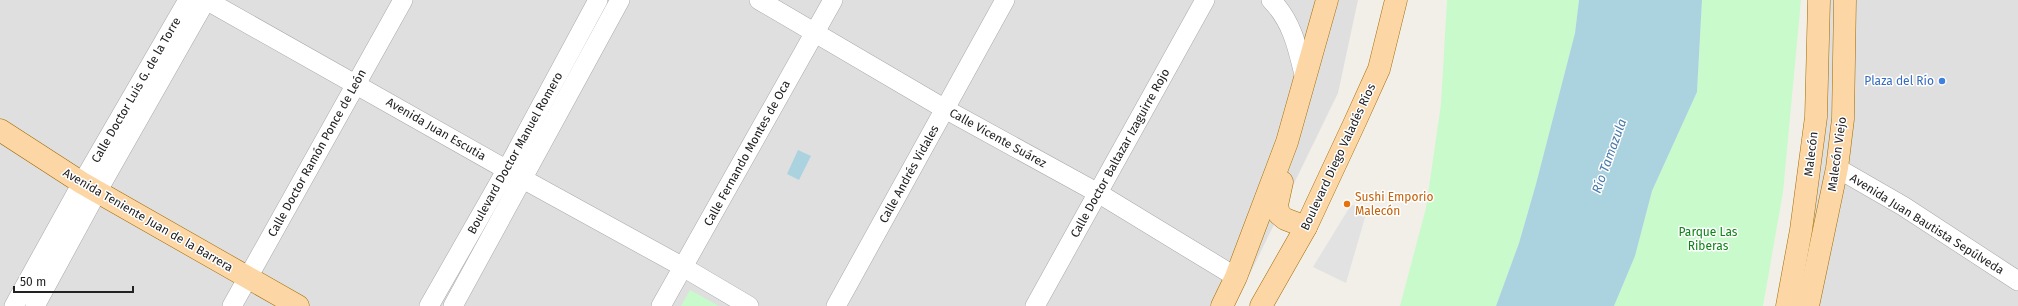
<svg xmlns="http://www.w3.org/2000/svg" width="2018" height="306" viewBox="0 0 2018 306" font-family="'Fira Sans',sans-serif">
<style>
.residential{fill:#e0dfdf}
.park{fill:#c8facc}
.parking{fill:#e2e2e2}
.water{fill:#aad3df}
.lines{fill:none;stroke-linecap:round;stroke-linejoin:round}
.minor-casing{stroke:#a9a9a9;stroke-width:20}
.major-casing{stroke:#a06b00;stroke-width:23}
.minor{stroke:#fff;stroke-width:19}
.major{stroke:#fcd6a4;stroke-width:22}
.shop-dot{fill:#3f7fe0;stroke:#fff;stroke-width:1.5}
.food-dot{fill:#e8710a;stroke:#fff;stroke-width:1.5}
.labels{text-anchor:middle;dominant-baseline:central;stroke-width:3;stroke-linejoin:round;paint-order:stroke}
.shop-label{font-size:12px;fill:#366cbe;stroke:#fff;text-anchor:end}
.street-label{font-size:12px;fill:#222;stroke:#fff}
.food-label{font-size:12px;fill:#c56008;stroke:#fff;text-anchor:start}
.park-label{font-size:12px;fill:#0c8416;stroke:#fff}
.water-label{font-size:13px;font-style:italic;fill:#4a7aab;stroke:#fff}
</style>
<rect width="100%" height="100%" fill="#f2efe9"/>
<!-- residential -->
<g class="residential">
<path d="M0,0H1358L1338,93L1245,284L1233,306H0Z"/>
<path d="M1829,0H2018V306H1798Z"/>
</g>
<!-- park -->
<g class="park">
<path d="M1447,0H1579L1575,33L1536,184L1519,243L1496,306H1400L1426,208L1441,104Z"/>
<path d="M1702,0H1801L1783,192L1763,306H1614L1635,256L1652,191L1697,92Z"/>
<path d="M690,290L719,306H681Z"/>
</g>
<!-- parking -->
<path class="parking" d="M1351,205L1368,207L1346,283L1313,267Z"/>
<!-- water -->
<g class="water">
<path d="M1579,0H1702L1697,92L1652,191L1635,256L1614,306H1496L1519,243L1536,184L1575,33Z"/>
<path d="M798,150L811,156L799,180L787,174Z"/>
</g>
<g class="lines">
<defs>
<g id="minor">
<path d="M206,0L523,179L683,267L749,306"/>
<path d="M759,0L945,109L1098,193L1236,277"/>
<path d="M1271,0C1293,22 1298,50 1305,79"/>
<path d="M1837,168L1903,206L2018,281"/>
<path d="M14,306L82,183L188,0"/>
<path d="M35,306L97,192L206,0"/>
<path d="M232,306L403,0"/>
<path d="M429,306L507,169L598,0"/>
<path d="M453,306L620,0"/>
<path d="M661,306L833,0"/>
<path d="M836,306L1005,0"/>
<path d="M1035,306L1205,0"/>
</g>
<g id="major">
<path d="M0,130L82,183L298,306"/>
<path d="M1282,182L1277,205L1279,214L1285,219L1306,227"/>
<path d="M1222,306L1236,277L1287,142L1327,0"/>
<path d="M1261,306L1306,227L1355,122L1379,69L1396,0"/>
<path d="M1787,306L1801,230L1816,117L1819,0"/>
<path d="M1808,306L1837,168L1843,119L1845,0"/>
</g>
</defs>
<!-- minor casing -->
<use href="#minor" class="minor-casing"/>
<!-- major casing -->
<use href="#major" class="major-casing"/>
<!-- minor -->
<use href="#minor" class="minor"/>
<!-- major -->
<use href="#major" class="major"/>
</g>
<!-- markers -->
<circle class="shop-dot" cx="1942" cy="81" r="4"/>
<circle class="food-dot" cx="1347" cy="204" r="4"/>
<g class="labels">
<!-- shop labels -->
<g class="shop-label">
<text x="1934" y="81">Plaza del Río</text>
</g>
<!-- street labels -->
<g class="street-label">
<text transform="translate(136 90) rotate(-60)">Calle Doctor Luis G. de la Torre</text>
<text transform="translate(436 129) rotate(30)">Avenida Juan Escutia</text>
<text transform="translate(998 138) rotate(29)">Calle Vicente Suárez</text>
<text transform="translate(317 153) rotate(-61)">Calle Doctor Ramón Ponce de León</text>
<text transform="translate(515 153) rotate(-61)">Boulevard Doctor Manuel Romero</text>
<text transform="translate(747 153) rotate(-61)">Calle Fernando Montes de Oca</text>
<text transform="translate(1120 153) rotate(-61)">Calle Doctor Baltazar Izaguirre Rojo</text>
<text transform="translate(1811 154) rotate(-83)">Malecón</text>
<text transform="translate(1837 154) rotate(-82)">Malecón Viejo</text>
<text transform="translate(1338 157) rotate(-65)">Boulevard Diego Valadés Ríos</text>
<text transform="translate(909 174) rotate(-61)">Calle Andrés Vidales</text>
<text transform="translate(148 220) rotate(30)">Avenida Teniente Juan de la Barrera</text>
<text transform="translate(1927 224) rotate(32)">Avenida Juan Bautista Sepúlveda</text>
</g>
<!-- food labels -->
<g class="food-label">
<text x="1355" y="197">Sushi Emporio<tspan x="1355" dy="14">Malecón</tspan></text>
</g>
<!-- park labels -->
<g class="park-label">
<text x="1708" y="232">Parque Las<tspan x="1708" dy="14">Riberas</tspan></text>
</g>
<!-- water labels -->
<g class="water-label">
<text transform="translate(1609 156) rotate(-70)">Río Tamazula</text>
</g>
</g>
<!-- scale -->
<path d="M14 286v6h119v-6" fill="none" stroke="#222222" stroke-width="2"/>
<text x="20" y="286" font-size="12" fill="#222222" stroke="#ffffff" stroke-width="3" paint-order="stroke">50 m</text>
</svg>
